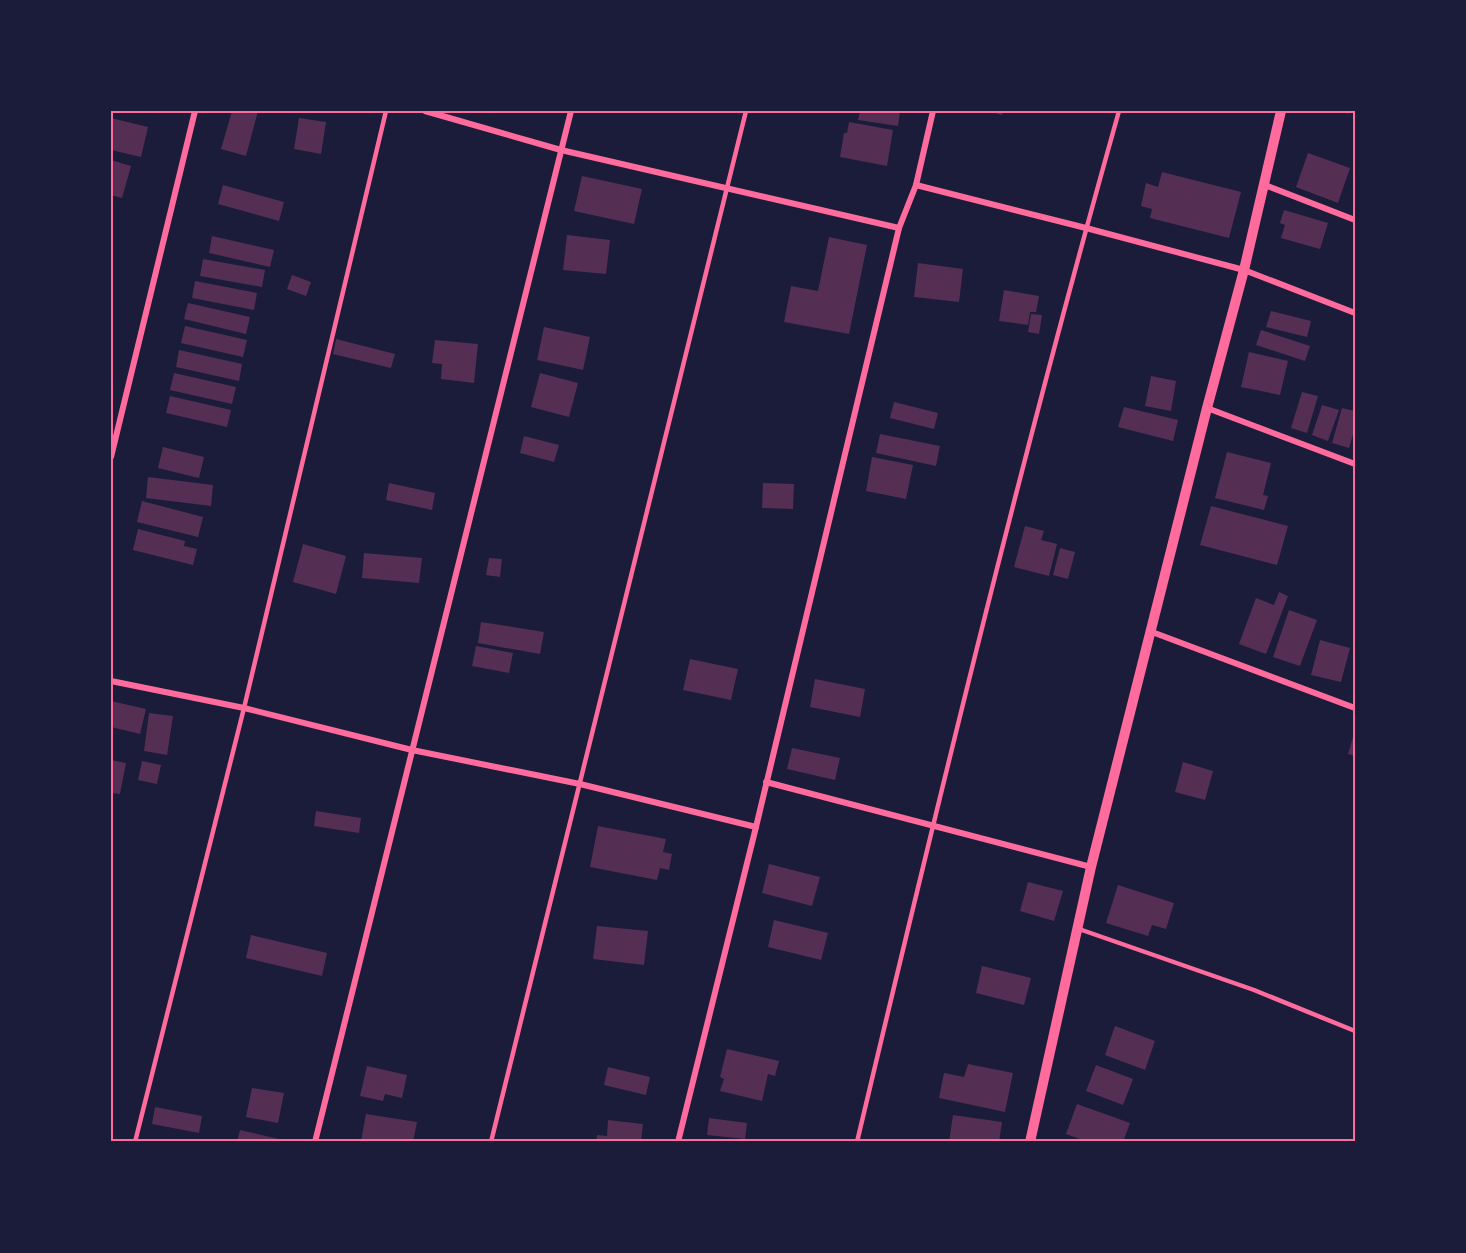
<svg xmlns="http://www.w3.org/2000/svg" width="1466" height="1253" viewBox="0 0 1466 1253" font-family="Jost,sans-serif">
<style>
.building{fill:#542f53}
.lines{fill:none;stroke-linecap:round;stroke-linejoin:round}
.service{stroke:#ff6b9d;stroke-width:4.5}
.minor{stroke:#ff6b9d;stroke-width:6}
.tertiary{stroke:#ff6b9d;stroke-width:10}
.neatline{fill:none;stroke:#ff6b9d;stroke-width:2}
</style>
<rect width="100%" height="100%" fill="#1b1b3a"/>
<!-- building -->
<g class="building">
<path d="M232,111H258L246,156L221,149Z"/>
<path d="M860,111H900L898,126L858,120Z"/>
<path d="M988,111H1003L1002,115Z"/>
<path d="M111,118L148,127L141,157L111,150Z"/>
<path d="M299,118L326,122L321,154L294,149Z"/>
<path d="M849,122L893,130L887,166L840,157L844,133H847Z"/>
<path d="M1308,153L1350,168L1338,203L1296,187Z"/>
<path d="M111,160L131,166L122,198L111,195Z"/>
<path d="M1162,172L1241,192L1229,238L1150,218L1152,209L1141,206L1146,183L1158,187Z"/>
<path d="M582,176L642,189L634,224L574,211Z"/>
<path d="M223,185L284,202L279,221L218,204Z"/>
<path d="M1284,210L1328,223L1320,249L1281,238L1285,225L1280,223Z"/>
<path d="M567,235L610,240L606,274L563,270Z"/>
<path d="M212,236L274,250L270,267L209,253Z"/>
<path d="M829,237L867,245L849,334L784,322L791,286L818,291Z"/>
<path d="M203,259L265,270L262,287L200,276Z"/>
<path d="M918,263L963,269L959,302L914,297Z"/>
<path d="M292,275L311,282L306,296L287,289Z"/>
<path d="M195,281L257,293L254,310L192,298Z"/>
<path d="M1004,290L1039,296L1036,312H1030L1028,325L999,321Z"/>
<path d="M188,303L250,317L246,334L184,319Z"/>
<path d="M1271,311L1311,321L1307,337L1266,327Z"/>
<path d="M1031,314L1042,315L1039,334L1028,332Z"/>
<path d="M185,326L247,340L243,357L181,343Z"/>
<path d="M544,327L590,337L583,370L537,360Z"/>
<path d="M1261,330L1310,346L1305,361L1256,345Z"/>
<path d="M336,339L395,354L391,368L333,354Z"/>
<path d="M435,340L478,344L474,383L441,379L442,364L432,363Z"/>
<path d="M179,350L242,364L239,381L176,367Z"/>
<path d="M1249,352L1288,361L1280,395L1241,387Z"/>
<path d="M174,373L236,387L232,404L170,390Z"/>
<path d="M540,373L578,383L569,417L531,407Z"/>
<path d="M1151,376L1176,381L1171,411L1145,406Z"/>
<path d="M1302,392L1318,396L1307,433L1291,428Z"/>
<path d="M170,396L231,410L227,427L166,413Z"/>
<path d="M894,402L938,413L934,429L890,418Z"/>
<path d="M1322,405L1339,410L1328,441L1312,435Z"/>
<path d="M1124,407L1178,420L1173,441L1118,427Z"/>
<path d="M1342,408L1355,411V428L1349,448L1332,443Z"/>
<path d="M880,434L940,446L936,466L876,453Z"/>
<path d="M524,436L559,445L554,462L520,453Z"/>
<path d="M163,447L204,457L199,478L158,468Z"/>
<path d="M1227,452L1271,463L1263,495L1268,496L1264,510L1215,498Z"/>
<path d="M872,457L913,465L906,499L866,491Z"/>
<path d="M148,477L213,485L211,506L146,498Z"/>
<path d="M389,483L435,493L432,510L386,500Z"/>
<path d="M763,483L794,484L793,509L762,508Z"/>
<path d="M142,501L203,517L198,537L137,522Z"/>
<path d="M1211,506L1288,526L1277,565L1200,545Z"/>
<path d="M1025,526L1044,531L1041,540L1057,544L1049,576L1014,567Z"/>
<path d="M138,529L185,541L184,546L197,549L193,565L133,550Z"/>
<path d="M303,544L346,556L336,594L293,582Z"/>
<path d="M1060,548L1075,552L1068,579L1053,575Z"/>
<path d="M364,553L422,558L419,583L362,578Z"/>
<path d="M489,558L502,559L500,577L486,575Z"/>
<path d="M1279,592L1288,596L1266,654L1239,644L1256,598L1274,605Z"/>
<path d="M1289,610L1317,620L1300,666L1273,657Z"/>
<path d="M481,622L544,632L540,654L478,643Z"/>
<path d="M1320,640L1350,648L1341,682L1311,675Z"/>
<path d="M476,646L513,653L509,673L472,666Z"/>
<path d="M690,659L738,669L731,700L683,690Z"/>
<path d="M815,679L865,689L860,717L810,707Z"/>
<path d="M111,701L146,709L140,734L111,727Z"/>
<path d="M149,713L173,716L167,755L144,751Z"/>
<path d="M1354,734H1355V756L1348,754Z"/>
<path d="M792,748L840,758L835,780L787,769Z"/>
<path d="M111,760L126,763L120,794L111,793Z"/>
<path d="M142,761L161,765L157,784L138,780Z"/>
<path d="M1183,762L1213,771L1205,800L1175,792Z"/>
<path d="M316,811L361,818L359,833L314,826Z"/>
<path d="M598,826L666,839L663,852L672,854L669,870L660,868L657,880L590,867Z"/>
<path d="M769,864L820,877L812,906L762,893Z"/>
<path d="M1028,882L1063,891L1054,921L1020,911Z"/>
<path d="M1118,885L1174,903L1166,929L1152,925L1148,936L1106,923Z"/>
<path d="M774,920L828,933L821,960L768,947Z"/>
<path d="M597,926L648,931L644,965L593,959Z"/>
<path d="M251,935L327,953L322,976L246,958Z"/>
<path d="M982,966L1031,978L1024,1005L976,993Z"/>
<path d="M1115,1026L1155,1041L1145,1070L1105,1055Z"/>
<path d="M727,1049L779,1061L775,1076L768,1074L762,1101L720,1091L724,1079L720,1077Z"/>
<path d="M968,1064L1013,1073L1005,1112L939,1098L944,1073L964,1077Z"/>
<path d="M1096,1065L1133,1079L1123,1105L1086,1091Z"/>
<path d="M367,1066L407,1075L402,1098L385,1094L383,1101L360,1096Z"/>
<path d="M608,1067L650,1077L646,1095L604,1085Z"/>
<path d="M252,1088L284,1093L278,1123L246,1117Z"/>
<path d="M1077,1104L1130,1123L1123,1142H1088L1066,1134Z"/>
<path d="M155,1107L202,1116L199,1133L152,1124Z"/>
<path d="M366,1114L417,1122L413,1142L361,1141Z"/>
<path d="M953,1115L1002,1122L999,1142H949Z"/>
<path d="M709,1118L747,1123L745,1139L707,1135Z"/>
<path d="M608,1120L643,1124L641,1142H596L597,1135L607,1136Z"/>
<path d="M240,1130L279,1139L278,1142H237Z"/>
</g>
<g class="lines">
<!-- service -->
<g class="service">
<path d="M1079,929L1254,990L1355,1031"/>
<path d="M135,1142L244,708L386,111"/>
<path d="M491,1142L746,111"/>
<path d="M857,1142C939,797 1023,452 1119,111"/>
</g>
<!-- minor -->
<g class="minor">
<path d="M425,111L561,150L899,228"/>
<path d="M916,185L1086,228L1244,270L1355,313"/>
<path d="M1265,185L1355,220"/>
<path d="M1207,408L1355,464"/>
<path d="M111,457L195,111"/>
<path d="M1152,632L1355,708"/>
<path d="M111,681L244,708L412,750L580,784L756,827"/>
<path d="M766,782L1091,867"/>
<path d="M315,1142L571,111"/>
<path d="M678,1142L756,827L899,228L916,185L933,111"/>
</g>
<!-- tertiary -->
<path class="tertiary" d="M1030,1142L1091,867L1207,408L1244,270L1281,111"/>
</g>
<!-- border -->
<rect width="1466" height="1253" fill="none" stroke="#1b1b3a" stroke-width="225"/>
<rect x="112" y="112" width="1242" height="1028" class="neatline"/>
</svg>
